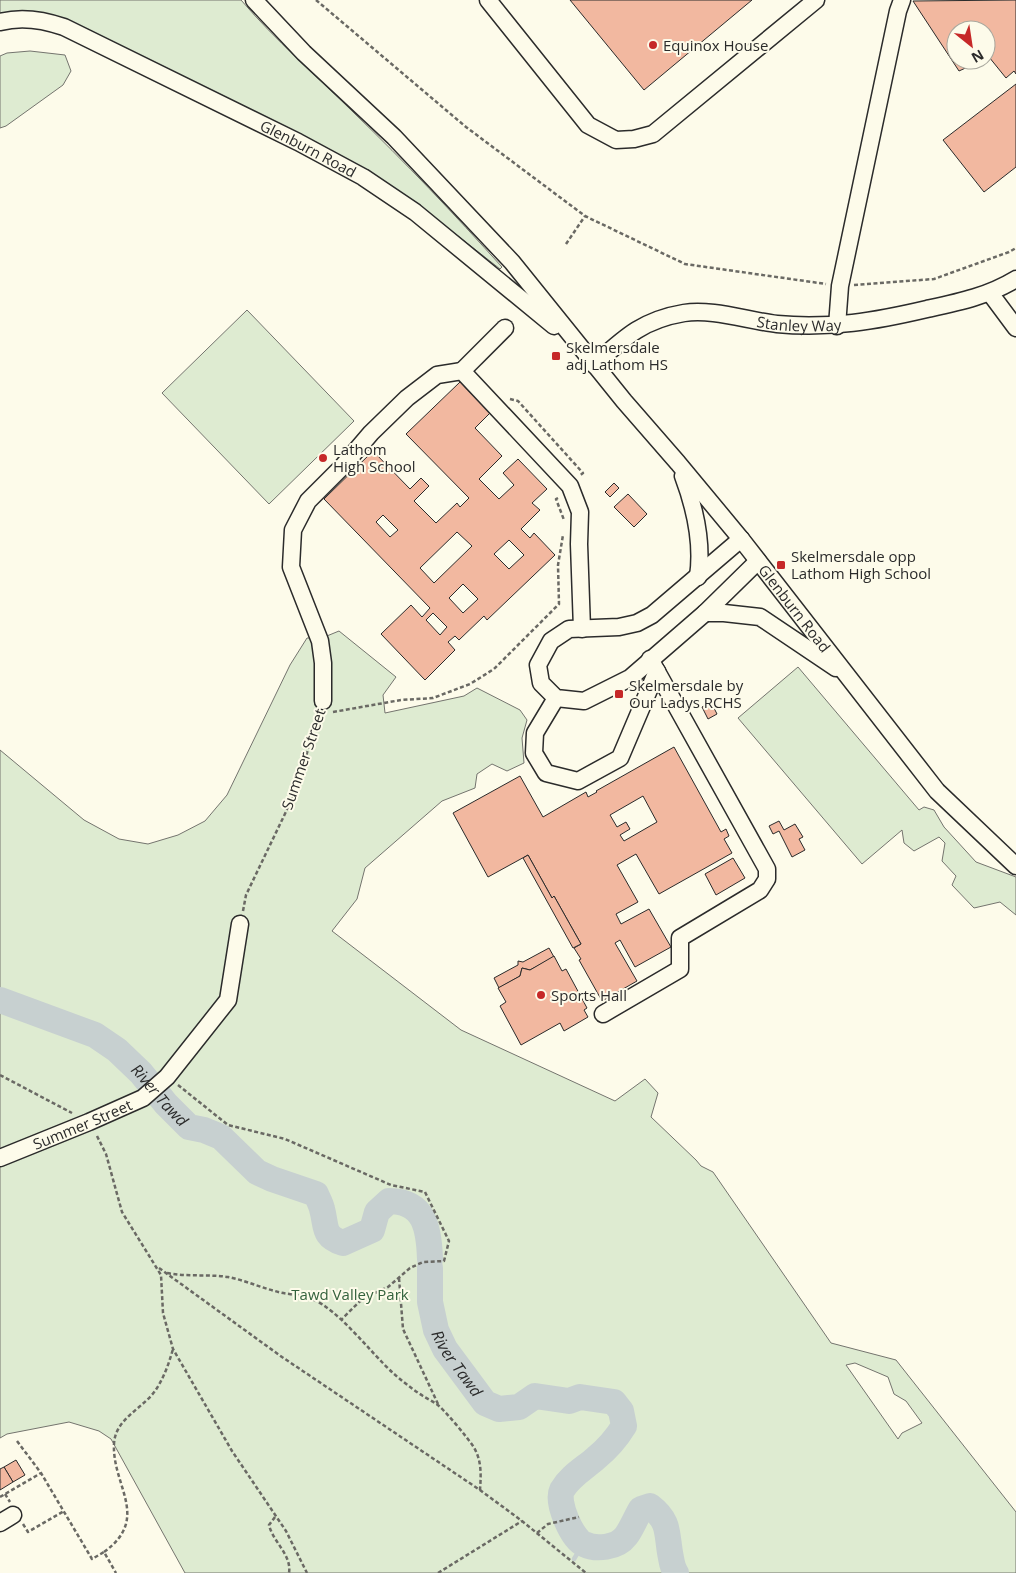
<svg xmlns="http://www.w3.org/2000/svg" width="1016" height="1573" viewBox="0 0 1016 1573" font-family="'Open Sans',sans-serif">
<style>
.green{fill:#deebd1;stroke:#74746e;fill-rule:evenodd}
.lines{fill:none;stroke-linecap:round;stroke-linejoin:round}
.stream{stroke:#c7d0d0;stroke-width:4.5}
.river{stroke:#c7d0d0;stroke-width:26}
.building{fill:#f2b8a0;stroke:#2b2b2b;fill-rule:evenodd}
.minor-casing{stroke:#2b2b2b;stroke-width:19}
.path{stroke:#6a6964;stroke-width:2.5;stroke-dasharray:4 2.5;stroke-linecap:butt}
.minor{stroke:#fdfbea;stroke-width:16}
.poi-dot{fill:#c62828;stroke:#fdfbea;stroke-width:2}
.labels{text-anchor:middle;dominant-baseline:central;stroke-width:4;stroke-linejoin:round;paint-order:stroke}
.poi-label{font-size:15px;fill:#2b2b2b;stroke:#fdfbea;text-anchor:start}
.street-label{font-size:15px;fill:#2b2b2b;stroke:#fdfbea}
.park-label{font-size:15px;fill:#34623c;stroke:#fdfbea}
.water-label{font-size:16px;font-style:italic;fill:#2b2b2b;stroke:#fdfbea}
</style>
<rect width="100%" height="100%" fill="#fdfbea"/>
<!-- green -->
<g class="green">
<path d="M0,0H241C276,41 316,75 354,113C405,162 454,214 502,267L500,269L458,236L396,191L85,28L0,15Z"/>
<path d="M30,51L65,55L71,71L63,85L6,126L0,128V56L7,53Z"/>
<path d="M247,310L354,421L269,504L162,393Z"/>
<path d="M339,631L396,677L383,695L385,713L464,696L477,688L520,710L527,720L522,738L524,763L507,771L492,764L477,774L475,788L442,801L365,868L357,899L332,931L461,1030L615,1101L645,1079L658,1093L651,1117L696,1160L701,1166L713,1172L831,1343L896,1360L1016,1512V1573H185L111,1439L99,1431L69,1422L7,1434L0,1438V750L84,820L119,839L148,844L178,835L205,821L227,795L290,665L307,638H322ZM855,1363L888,1377L894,1394L906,1401L922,1423L902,1433L898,1439L846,1365Z"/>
<path d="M798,667L919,810L924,807L934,810L944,827L976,862L1016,877V915L1000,902L974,908L952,885L956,876L942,861L945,843L939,837L914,851L904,843L902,830L862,864L738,718Z"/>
</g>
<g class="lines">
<!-- stream -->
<path class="stream" d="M574,1559L583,1544"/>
<!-- river -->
<g class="river">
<path id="s1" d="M0,1000L95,1035L117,1050L141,1073L166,1104L189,1127L204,1130L221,1137L257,1172L272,1179L316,1194C318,1199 321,1204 322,1209C327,1227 322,1236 343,1243L372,1230L377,1212L389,1201C425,1201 429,1229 430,1259"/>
<path id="s2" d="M430,1268V1302L436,1330L445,1349L485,1403L499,1409L519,1407L535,1396L569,1401L580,1397L614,1402L621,1411L624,1426C616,1439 607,1449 596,1458C585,1468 570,1476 562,1490C556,1502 572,1539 584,1544C596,1550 617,1548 626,1536C632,1528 636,1517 641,1509L650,1506C671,1522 666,1534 671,1558C672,1564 673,1569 676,1573"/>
</g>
</g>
<!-- building -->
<g class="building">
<path d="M570,0H752L644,90Z"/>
<path d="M1016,0V74L1014,71L1006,78L989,57L986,58V30H956V60H983L959,71L913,1Z"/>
<path d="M1016,84V167L984,192L943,140Z"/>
<path d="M460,382L490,413L475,428L502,456L479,479L499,499L514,485L503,473L518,459L547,489L532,503L540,510L521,529L530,538L534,533L555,555L487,620L484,616L459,640L455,636L448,642L455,650L425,680L381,634L411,605L422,617L430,608L324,499L373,451L410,489L421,478L429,486L414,501L436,523L457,503L460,507L469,498L406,434ZM383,515L398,530L390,537L376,522ZM457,532L472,546L434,583L420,568ZM509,540L524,555L509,569L494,554ZM463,584L478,599L463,613L449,598ZM433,613L447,627L440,635L426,620Z"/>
<path d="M614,483L619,488L610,497L605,492Z"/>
<path d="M628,494L647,514L634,527L614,507Z"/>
<path d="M711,702L717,714L708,719L702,707Z"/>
<path d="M674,747L721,832L726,829L729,836L724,839L732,853L659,894L636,854L617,865L638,902L616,914L621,924L649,909L671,947L635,967L620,940L615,943L637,981L602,1001L579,960L581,959L574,948L581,944L554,896L552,898L528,855L488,877L453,813L520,776L543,817L586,792L588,797L597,792L596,791ZM643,796L657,822L624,841L620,835L630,829L626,822L617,827L610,815Z"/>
<path d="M779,821L784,830L795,824L803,837L799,839L805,850L792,857L779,831L773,834L769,826Z"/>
<path d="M528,855L552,898L554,896L581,944L573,948L523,858Z"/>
<path d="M733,858L745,878L716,895L705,874Z"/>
<path d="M549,948L554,957L530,970L522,968L520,976L499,988L494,978L518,965V961L523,962Z"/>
<path d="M554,956L562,971L566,969L587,1008L584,1010L588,1017L564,1031L560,1023L521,1045L500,1006L506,1002L498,988L520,976L522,968L530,970Z"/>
<path d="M16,1460L25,1475L13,1482L4,1467Z"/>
<path d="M4,1467L13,1482L0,1490V1469Z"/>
</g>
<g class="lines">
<defs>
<g id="minor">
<path id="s3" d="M254,0L304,53L394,137L512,262L624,401L678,463L741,539L937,791L1016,866"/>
<path d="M488,0L588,125L616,140L634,139L653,134L816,0"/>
<path id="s4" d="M0,22C22,16 44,20 64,27L298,142L363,177L415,212L554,326"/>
<path d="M990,293L1016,328"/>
<path d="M837,326L840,286L898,11L902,0"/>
<path id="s5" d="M594,365C624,338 642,320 684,313C711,308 749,321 777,324C830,329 876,321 927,309C959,302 988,296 1016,279"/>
<path d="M462,371L505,328"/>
<path d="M683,476C695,508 703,543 698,577"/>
<path d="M741,539L652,615L637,623L619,627L569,629L551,641L538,665L541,683L556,698L584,701L630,678L705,613L758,561"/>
<path d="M705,613H724L760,617L836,668"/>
<path d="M556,698L535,733L534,753L546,773L578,781L620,758L657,671"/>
<path d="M323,701V663L320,641L291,567L293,530L308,501L342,467L371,433L407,398L437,375L462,371L570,486L580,512L579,544L582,629"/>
<path d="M603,1014L680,969V938L760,890L767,879V869L650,659"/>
<path id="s6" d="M0,1158L89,1122L143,1098L167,1077L228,1000L240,924"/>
<path d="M0,1523L13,1515"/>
</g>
</defs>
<!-- minor casing -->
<use href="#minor" class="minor-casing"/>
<!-- path -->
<g class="path">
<path d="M316,0L466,127L585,216L685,264L826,284"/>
<path d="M566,244L585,216"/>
<path d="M854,285L934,279L1009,252L1016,248"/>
<path d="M510,399L518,401L583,473L579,476"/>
<path d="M558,498L556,499L564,520"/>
<path d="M333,712L401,700L433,698L470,684L494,669L559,604L558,565L563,535"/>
<path d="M243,911L246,895L294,795L319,714"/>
<path d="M0,1075L72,1113"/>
<path d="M178,1085L228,1125L285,1139L391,1185L425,1192L449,1241L444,1261L423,1262L410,1268L388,1287L369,1296L359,1302L341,1320"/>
<path d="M97,1136L106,1154L122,1212L161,1275L163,1313L173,1349L232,1451L286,1531L307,1573"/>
<path d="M159,1268L282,1357L480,1490L522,1521L586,1573"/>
<path d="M167,1273C187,1277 208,1274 228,1277C244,1280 259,1287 275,1291C287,1295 300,1294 312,1299C339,1310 370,1352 393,1373C402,1381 412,1389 423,1396C428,1399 434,1402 439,1406C448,1414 466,1436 473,1446C482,1460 481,1475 480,1490"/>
<path d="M399,1278L403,1329L438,1404"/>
<path d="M17,1441L41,1473L92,1559L104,1552L116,1573"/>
<path d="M5,1494L10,1502"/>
<path d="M0,1497L41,1473"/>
<path d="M275,1517L269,1525C273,1542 292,1555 289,1573"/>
<path d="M23,1524L28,1532L64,1511"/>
<path d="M537,1533L548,1524L579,1517"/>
<path d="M104,1552C151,1518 112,1486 114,1444C115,1419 142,1409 155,1391C164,1378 169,1363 173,1349"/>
<path d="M438,1573L522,1521"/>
</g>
<!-- minor -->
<use href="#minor" class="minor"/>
</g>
<!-- markers -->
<g class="poi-dot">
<circle cx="653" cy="45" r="5"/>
<rect x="551" y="351" width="10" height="10" rx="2.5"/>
<circle cx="323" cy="458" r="5"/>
<rect x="776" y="560" width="10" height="10" rx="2.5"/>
<rect x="614" y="689" width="10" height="10" rx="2.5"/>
<circle cx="541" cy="995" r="5"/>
</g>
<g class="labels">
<!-- poi labels -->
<g class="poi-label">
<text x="663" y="45">Equinox House</text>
<text x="566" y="347">Skelmersdale<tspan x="566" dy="17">adj Lathom HS</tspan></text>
<text x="333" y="449">Lathom<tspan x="333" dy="17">High School</tspan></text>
<text x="791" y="556">Skelmersdale opp<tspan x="791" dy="17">Lathom High School</tspan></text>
<text x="629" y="685">Skelmersdale by<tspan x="629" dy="17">Our Ladys RCHS</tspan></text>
<text x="551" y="995">Sports Hall</text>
</g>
<!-- street labels -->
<g class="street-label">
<text stroke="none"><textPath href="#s4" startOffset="338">Glenburn Road</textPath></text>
<text stroke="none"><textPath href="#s5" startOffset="222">Stanley Way</textPath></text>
<text stroke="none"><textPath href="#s3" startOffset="815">Glenburn Road</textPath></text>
<text transform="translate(303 759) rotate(-71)">Summer Street</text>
<text stroke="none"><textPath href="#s6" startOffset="89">Summer Street</textPath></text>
</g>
<!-- park labels -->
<g class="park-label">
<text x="350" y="1294">Tawd Valley Park</text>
</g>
<!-- water labels -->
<g class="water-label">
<text stroke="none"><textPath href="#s1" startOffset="190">River Tawd</textPath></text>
<text stroke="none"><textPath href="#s2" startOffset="102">River Tawd</textPath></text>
</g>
</g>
<!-- north arrow -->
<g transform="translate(971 45) rotate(150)"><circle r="24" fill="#fdfbea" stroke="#a9a89e"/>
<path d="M0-4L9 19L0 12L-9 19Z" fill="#c62828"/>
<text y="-8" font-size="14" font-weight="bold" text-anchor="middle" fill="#2b2b2b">N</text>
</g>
</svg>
